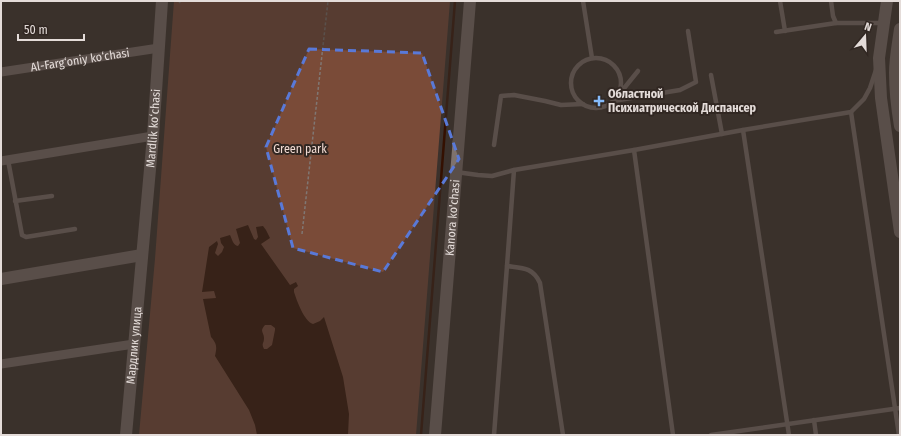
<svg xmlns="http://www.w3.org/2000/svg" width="901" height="436" viewBox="0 0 901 436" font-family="'Fira Sans Condensed',sans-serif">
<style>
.green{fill:#7a4b38}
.water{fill:#341001;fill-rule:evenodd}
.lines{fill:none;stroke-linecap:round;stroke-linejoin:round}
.stream{stroke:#341001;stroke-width:2.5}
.path{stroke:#807773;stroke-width:1.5;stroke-dasharray:3 2;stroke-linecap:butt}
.service{stroke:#7e726d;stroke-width:4.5}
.minor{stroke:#7e726d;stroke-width:9}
.tertiary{stroke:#7e726d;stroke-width:12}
.marked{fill:none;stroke:#5979d8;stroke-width:3;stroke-dasharray:8 5;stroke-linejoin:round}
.poi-dot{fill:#85bbfb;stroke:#312722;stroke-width:1.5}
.labels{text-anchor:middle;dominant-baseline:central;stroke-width:4;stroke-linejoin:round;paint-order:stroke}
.street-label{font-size:12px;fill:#e4dcd9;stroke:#312722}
.poi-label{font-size:12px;font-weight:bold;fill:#e4dcd9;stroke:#312722;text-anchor:start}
.park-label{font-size:12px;fill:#f1dad2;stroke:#312722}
</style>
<rect width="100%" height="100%" fill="#3b312c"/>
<!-- green -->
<path class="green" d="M174,1H450L416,435H139L155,259Z"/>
<!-- water -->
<path class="water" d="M248,225L254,239L256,240L258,237L256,227L263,226L266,230L270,238L261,244L290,285L296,282L298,286L294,289V292C297,301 304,321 313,324L320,321L324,317L343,377L349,414L348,435H257L255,425L249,410L215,356C217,347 217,344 211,337L203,299L216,298L214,291L202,292L209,247L217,241L218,244L215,253L218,256L222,252L224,247L221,243L220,238L230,235C232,239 233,245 238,246L240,243L236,229ZM265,325H271L275,328V330L272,345L267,349H264C261,343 264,344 264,338C264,332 259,332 265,325Z"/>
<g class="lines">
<!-- stream -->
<path class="stream" d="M421,435L455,1"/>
<!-- path -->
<g class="path">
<path d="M179,3L181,1"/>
<path d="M302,234L328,1"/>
</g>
<!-- service -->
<g class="service">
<path d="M583,1L592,58"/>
<path d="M780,1L785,31"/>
<path d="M831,1L833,16L836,23H883"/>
<path d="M776,32L836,23"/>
<circle cx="596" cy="83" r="25"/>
<path d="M711,75L722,134"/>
<path d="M621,92L638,71"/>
<path d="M613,101L680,90L696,82L688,31"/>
<path d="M851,112L899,435"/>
<path d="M743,130L789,435"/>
<path d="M494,145L501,96L514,95L545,101L561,105L583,104"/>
<path d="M634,150L673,435"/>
<path d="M8,160L22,235L26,237L75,229"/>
<path d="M514,170L507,266C522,268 533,267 540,283L563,435"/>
<path d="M456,172L478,175L492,176L514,170L634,150L743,130L851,112L864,99L870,88L876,70"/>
<path d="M15,201L52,196"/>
<path d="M814,420L816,435"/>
<path d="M494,435L507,266"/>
<path d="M711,435L900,408"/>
</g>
<!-- minor -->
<g class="minor">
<path id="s1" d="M1,72L159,48"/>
<path d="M1,161L153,136"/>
<path d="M1,364L134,344"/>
</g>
<!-- tertiary -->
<g class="tertiary">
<path d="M887,1L879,58L881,98L900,232"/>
<path d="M900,29C898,44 895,58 895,73C895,91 897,108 900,126"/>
<path d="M1,279L142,255"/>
<path id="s2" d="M126,435L153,136L162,1"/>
<path id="s3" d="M435,435L470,1"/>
</g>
</g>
<!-- marked area -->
<path d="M0 0H901V436H0ZM309,49L422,53L459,159L383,272L293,248L266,147Z" fill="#3b312c" fill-opacity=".55" fill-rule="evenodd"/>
<path class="marked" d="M309,49L422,53L459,159L383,272L293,248L266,147Z"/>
<!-- markers -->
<path class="poi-dot" d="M597 95h4v4h4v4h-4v4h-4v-4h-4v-4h4z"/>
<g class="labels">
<!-- street labels -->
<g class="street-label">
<text stroke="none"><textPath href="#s1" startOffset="80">Al-Farg‘oniy ko‘chasi</textPath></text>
<text stroke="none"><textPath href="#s2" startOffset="308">Mardlik ko‘chasi</textPath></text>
<text stroke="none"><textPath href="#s3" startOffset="218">Kanora ko'chasi</textPath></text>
<text stroke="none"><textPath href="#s2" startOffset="90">Мардлик улица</textPath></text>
</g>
<!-- poi labels -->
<g class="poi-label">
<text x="608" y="94">Областной<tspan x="608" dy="14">Психиатрической Диспансер</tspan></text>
</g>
<!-- park labels -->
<g class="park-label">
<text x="300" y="149">Green park</text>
</g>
</g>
<!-- border -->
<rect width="901" height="436" fill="none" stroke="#e4dcd9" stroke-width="4"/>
<!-- north arrow -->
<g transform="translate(865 36) rotate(19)" stroke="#312722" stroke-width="3" paint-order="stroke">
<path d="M0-3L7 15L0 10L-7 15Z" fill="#e4dcd9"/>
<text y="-6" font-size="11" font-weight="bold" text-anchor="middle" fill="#e4dcd9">N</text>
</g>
<!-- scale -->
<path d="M18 34v6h66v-6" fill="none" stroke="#e4dcd9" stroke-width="2"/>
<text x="24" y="34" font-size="12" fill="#e4dcd9" stroke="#312722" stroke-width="3" paint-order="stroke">50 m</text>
</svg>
